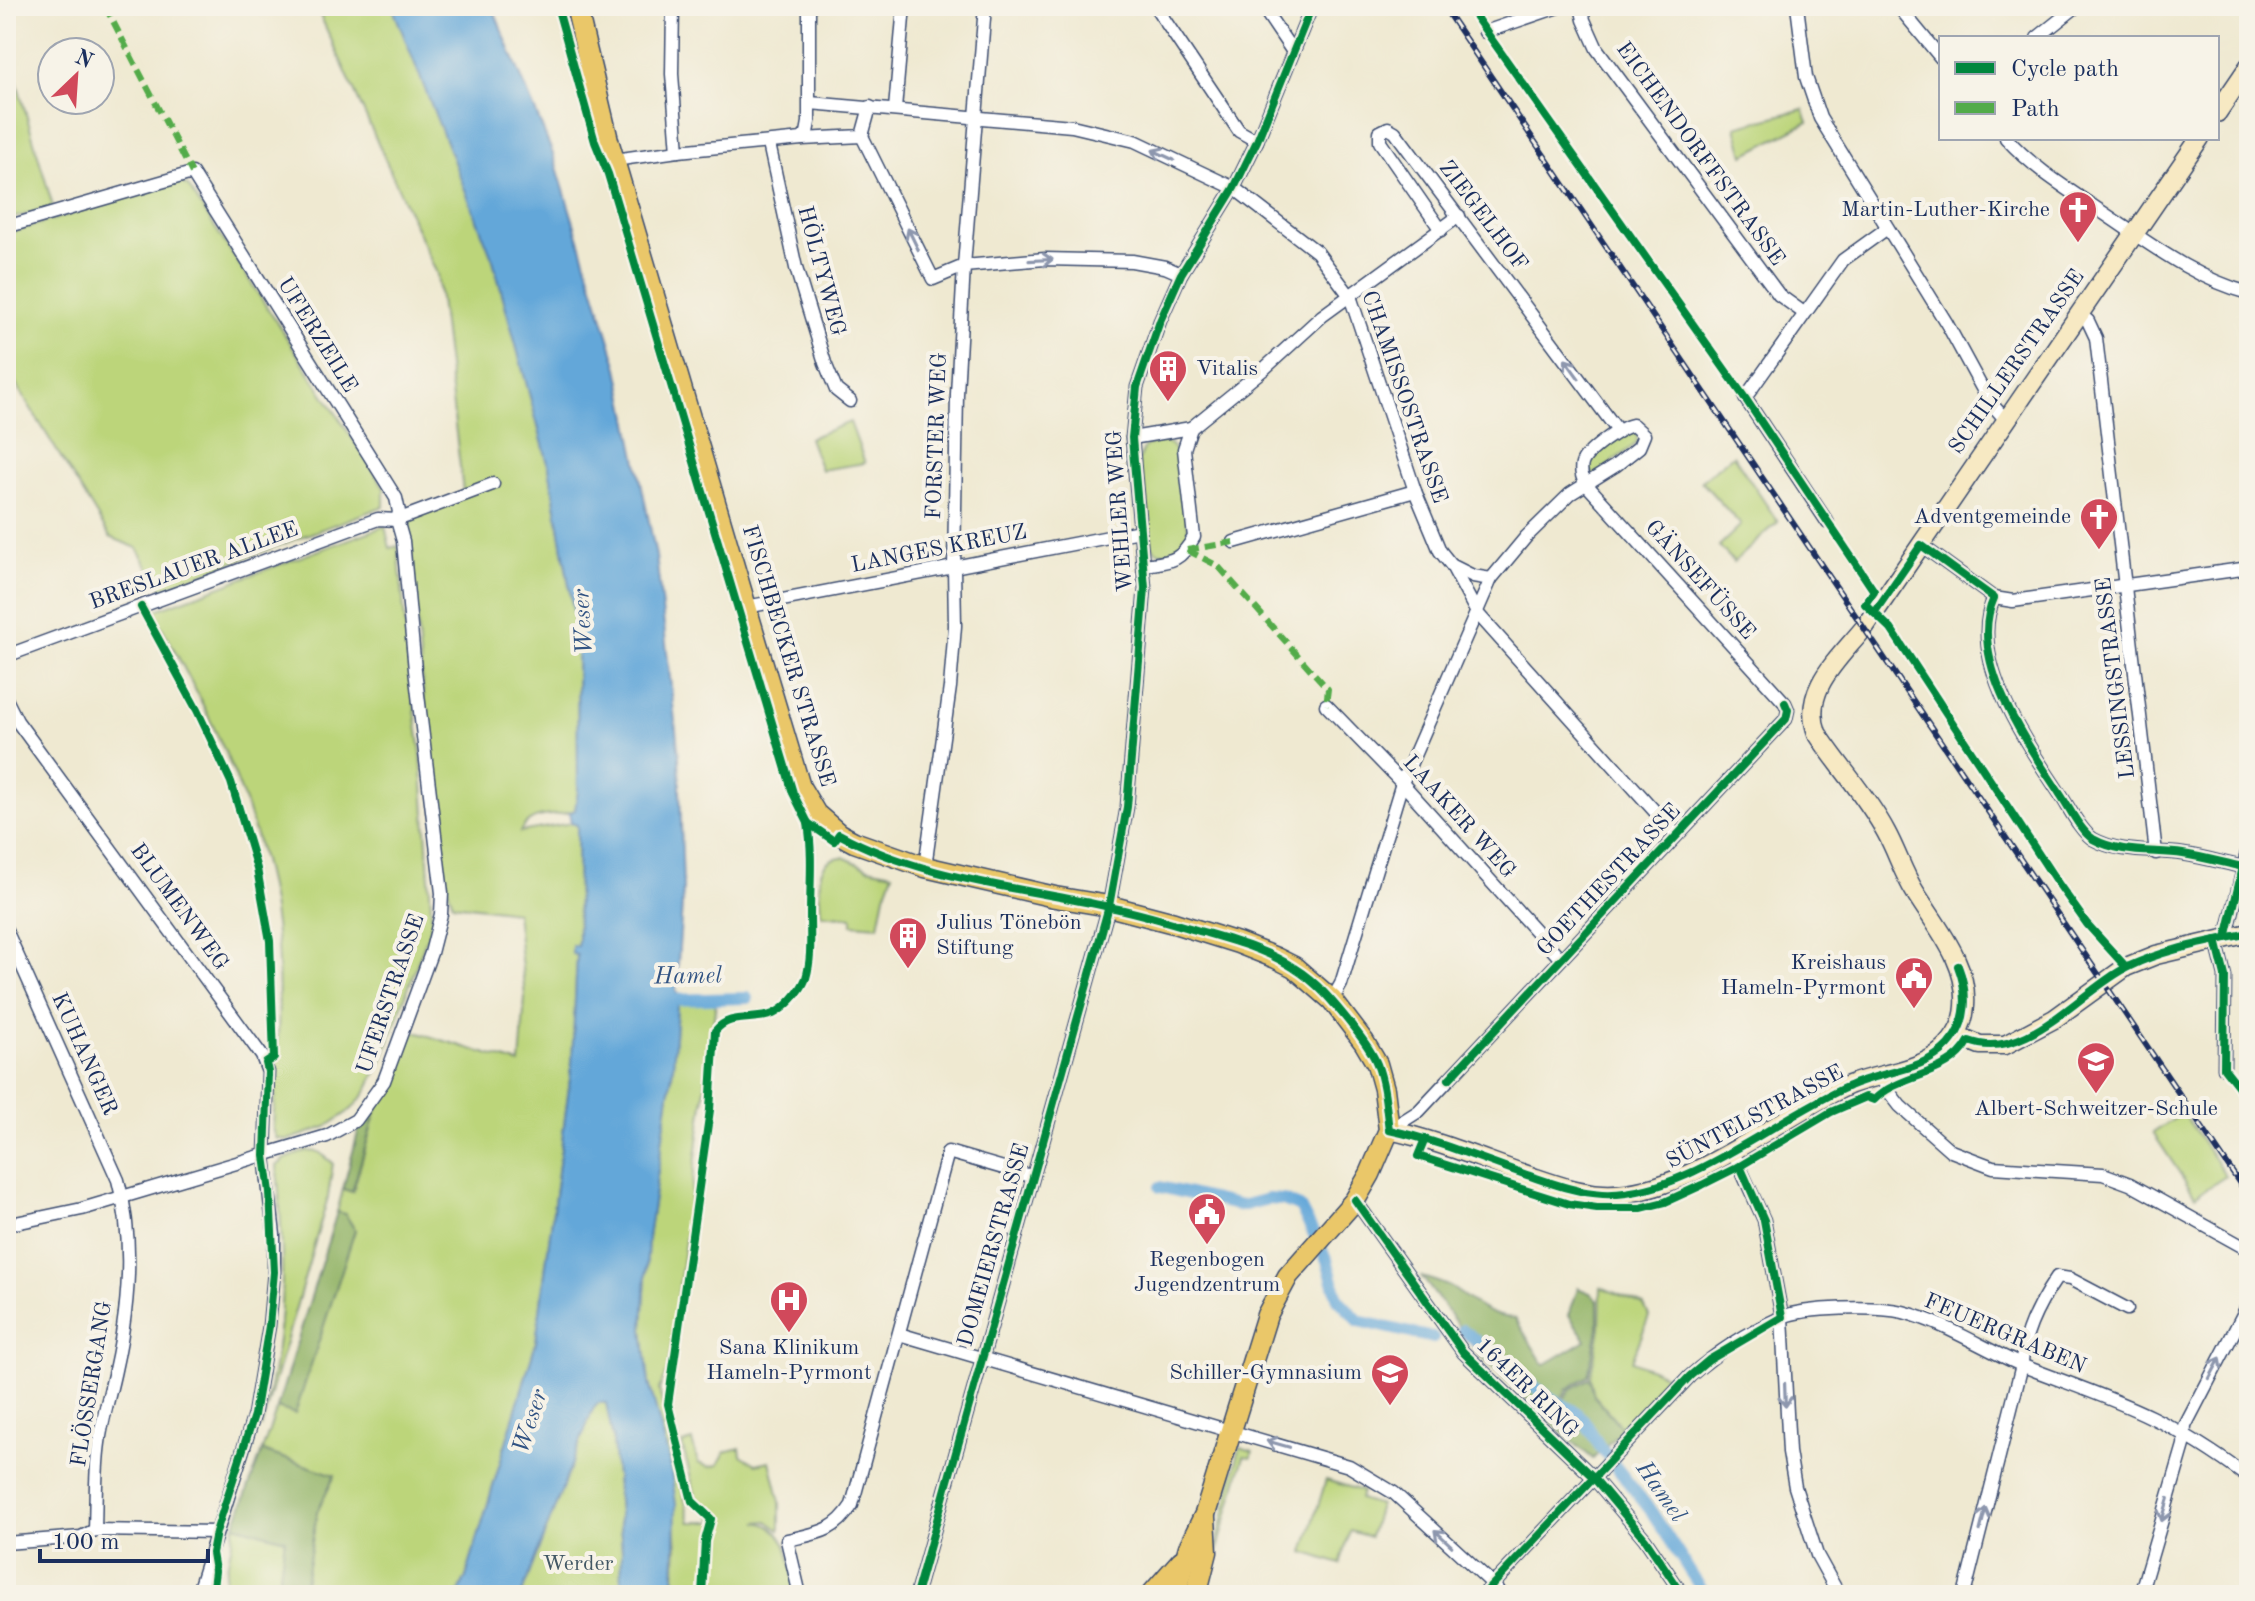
<svg xmlns="http://www.w3.org/2000/svg" width="2255" height="1601" viewBox="0 0 2255 1601" font-family="'Old Standard TT',serif">
<style>
.green{fill:#bcd57a;stroke:#6c826c;stroke-width:2}
.forest{fill:#95b66a;stroke:#587264;stroke-width:2}
.water{fill:#64a7d9;stroke:#406b9c;stroke-width:2}
.lines{fill:none;stroke-linecap:round;stroke-linejoin:round}
.canal{stroke:#64a7d9;stroke-width:12}
.street-casing{stroke:#3b4b6f;stroke-width:15}
.secondary-casing{stroke:#3b4b6f;stroke-width:21}
.primary-casing{stroke:#3b4b6f;stroke-width:23}
.street{stroke:#fff;stroke-width:12}
.secondary{stroke:#f7e9c3;stroke-width:18}
.primary{stroke:#eac769;stroke-width:20}
.rail-casing{stroke:#1b2f5e;stroke-width:6}
.rail{stroke:#f7f3e8;stroke-width:3;stroke-dasharray:9;stroke-linecap:butt}
.quiet{stroke:#52ab49;stroke-width:6;stroke-dasharray:12 6;stroke-linecap:butt}
.cycleway-casing{stroke:#f7f3e8;stroke-width:13}
.cycleway{stroke:#00873e;stroke-width:8}
.oneway{stroke:#8d97ae}
.labels{text-anchor:middle;dominant-baseline:central;stroke-width:8;stroke-linejoin:round;paint-order:stroke}
.street-label{font-size:22px;fill:#1b2f5e;stroke:#f7f3e8}
.poi-label{font-size:22px;fill:#1b2f5e;stroke:#f7f3e8;text-anchor:end}
.park-label{font-size:22px;fill:#435865;stroke:#f7f3e8}
.water-label{font-size:24px;font-style:italic;fill:#315383;stroke:#f7f3e8}
</style>
<rect width="100%" height="100%" fill="#f7f3e8"/>
<filter id="ink" filterUnits="userSpaceOnUse"><feTurbulence type="fractalNoise" baseFrequency=".0125" numOctaves="2"/><feDisplacementMap in="SourceGraphic" scale="16" xChannelSelector="R" yChannelSelector="G"/><feConvolveMatrix kernelMatrix="1 2 1 2 8 2 1 2 1" color-interpolation-filters="sRGB"/></filter>
<filter id="wash" filterUnits="userSpaceOnUse"><feTurbulence type="fractalNoise" baseFrequency=".006" numOctaves="4" result="noise"/><feDisplacementMap in="SourceGraphic" scale="32" xChannelSelector="R" yChannelSelector="G"/><feGaussianBlur stdDeviation="1.8" result="paint"/><feColorMatrix in="noise" values="0 0 0 0 0 0 0 0 0 0 0 0 0 0 0 0 0 1.4 0 .05"/><feComposite in="paint" operator="in"/></filter>
<g filter="url(#wash)">
<rect width="100%" height="100%" fill="#efe9d1"/>
<!-- green -->
<g class="green">
<path d="M316,6H392L493,260L549,467L577,633L578,791L575,810C557,819 531,809 520,832L571,823L577,824L578,940V946H572V954H577L572,1063L536,1342L466,1577L458,1595H303L317,1512L335,1475L262,1451L277,1408L295,1413L355,1230L345,1214L337,1212L343,1189L353,1191L380,1097L409,1030L520,1064L525,997L516,912L453,904L442,871L421,671L409,518L463,492L437,274Z"/>
<path d="M6,68L16,79L53,207L6,220Z"/>
<path d="M1803,109L1808,122L1744,155L1736,127Z"/>
<path d="M177,181L188,186L384,487V506L162,589L137,548L110,537L6,368V234Z"/>
<path d="M850,422L865,463L821,470L809,438Z"/>
<path d="M1630,429L1638,434L1637,443L1596,475L1587,472L1586,463L1589,459Z"/>
<path d="M1161,441L1170,444L1180,457L1189,536L1179,551L1170,554L1156,551L1147,539L1138,462L1145,446Z"/>
<path d="M1733,455L1778,522L1734,562L1719,546L1741,525L1701,481Z"/>
<path d="M385,526L390,548L398,546L410,675L421,753L432,923L382,1060L365,1094L352,1109L326,1127L288,1140L276,1138L273,1128C277,1067 281,1006 277,945C268,824 211,715 153,611Z"/>
<path d="M843,857L868,868L893,873L885,895L879,926L852,924V917L821,914C820,891 812,858 843,857Z"/>
<path d="M716,1002L671,1351L667,1372L659,1389L690,1522H715L709,1511L697,1501L682,1444L692,1441L698,1463L709,1467L718,1465L725,1452L740,1448L741,1455L756,1464L770,1461L780,1502V1530L767,1521L757,1522C791,1527 791,1567 796,1595H674L677,1547L670,1463L649,1383L643,1329L648,1238L673,1068L677,1007L679,1003Z"/>
<path d="M2183,1113L2226,1176L2195,1196L2153,1133Z"/>
<path d="M306,1151L319,1152L333,1163L328,1197L261,1428C266,1403 273,1379 276,1354C286,1291 282,1229 277,1166L285,1159Z"/>
<path d="M1601,1287L1644,1305L1649,1316L1632,1361L1670,1377L1623,1429L1594,1395L1590,1378L1600,1329Z"/>
<path d="M598,1403H607L613,1440L622,1550L621,1595H521L593,1409Z"/>
<path d="M1240,1447L1253,1451L1251,1457L1244,1456L1205,1595Z"/>
<path d="M1326,1480L1362,1491L1360,1499L1379,1505L1370,1537L1350,1531L1340,1564L1304,1552Z"/>
<path d="M235,1525L285,1539L277,1595H222Z"/>
</g>
<!-- forest -->
<g class="forest">
<path d="M380,1097L352,1192L343,1189L359,1129Z"/>
<path d="M337,1212L345,1214L355,1230L295,1414L277,1408Z"/>
<path d="M1422,1277C1432,1280 1443,1283 1452,1288C1473,1302 1489,1318 1515,1318L1544,1365L1586,1340L1569,1315L1578,1288L1590,1293L1598,1300V1329L1588,1376L1567,1389L1549,1420L1480,1355Z"/>
<path d="M1590,1378L1594,1396L1623,1429L1593,1459L1551,1423L1569,1390Z"/>
<path d="M262,1451L335,1475L317,1512L303,1595H277L285,1539L235,1525Z"/>
</g>
<!-- water -->
<path class="water" d="M392,6H492L553,154L618,368L656,556L679,756L683,890L676,991L680,1000L677,1007L673,1068L648,1238L643,1329L649,1383L670,1463L676,1504L674,1595H621L622,1550L613,1440L606,1403H598L593,1409L521,1595H458L466,1577L536,1342L572,1063L577,955L572,954V945L577,946L578,940L577,825L571,823L569,813L575,810L578,791L577,633L549,467L493,260Z"/>
<g class="lines">
<!-- canal -->
<g class="canal">
<path d="M666,1000L747,998"/>
<path d="M1160,1187L1241,1206L1268,1199L1283,1200L1300,1207L1327,1260L1338,1299L1359,1321L1433,1338"/>
<path d="M1463,1330L1513,1371L1549,1397L1576,1412L1584,1420L1600,1447L1651,1511L1705,1595"/>
</g>
</g>
</g>
<g filter="url(#ink)">
<g class="lines">
<defs>
<g id="street">
<path d="M673,6L672,74L678,151"/>
<path d="M1155,6L1239,131L1257,141"/>
<path d="M1262,6L1293,52"/>
<path d="M1581,6L1584,20L1597,49L1779,295L1804,313"/>
<path d="M1797,6L1806,77L1820,118L1947,324L1989,401L2005,419"/>
<path d="M1898,6L1941,58"/>
<path d="M1485,32L1561,6"/>
<path d="M2037,38L2077,6"/>
<path d="M810,103L1072,126L1135,141L1234,188L1317,252L1350,296L1415,491L1440,551L1452,566L1477,613L1676,835"/>
<path d="M895,109L904,6"/>
<path d="M862,136L933,279L964,266L1045,259L1132,261L1165,267L1181,274"/>
<path d="M2006,138C2032,167 2066,188 2099,210C2146,241 2193,278 2249,293"/>
<path d="M802,139L862,136L870,107"/>
<path d="M769,144L796,268L825,363L836,390L850,401"/>
<path d="M614,160L678,151L802,139L807,133L809,122V6"/>
<path d="M6,227L192,173L396,498L399,512L397,520"/>
<path d="M1441,230L1380,142V132L1388,128L1395,132L1618,431"/>
<path d="M2079,314L2088,321L2096,338L2156,853"/>
<path d="M1191,428L1265,368L1322,316L1459,216"/>
<path d="M1132,438L1191,428L1184,449L1194,537C1180,562 1171,561 1145,565"/>
<path d="M397,520L493,484"/>
<path d="M1828,523L1745,398L1843,260L1886,229"/>
<path d="M1234,542L1415,491"/>
<path d="M1921,545L1994,598L2013,601L2249,568"/>
<path d="M1453,566L1473,576L1491,579"/>
<path d="M1994,598C1966,659 2028,745 2060,794C2069,807 2080,831 2093,839C2120,854 2153,850 2183,854C2203,857 2224,863 2243,867"/>
<path d="M746,607L1140,531"/>
<path d="M6,656L378,519L397,520"/>
<path d="M6,699L17,721L262,1056L268,1072L265,1156L274,1235V1272L269,1326L254,1415L197,1595"/>
<path d="M1326,705L1402,783L1560,958"/>
<path d="M925,867L950,687L955,626L954,567L957,394L964,266L985,6"/>
<path d="M6,930L118,1180C135,1242 129,1308 115,1370C110,1394 102,1419 99,1443C95,1471 96,1501 95,1530"/>
<path d="M2226,938L2249,845"/>
<path d="M2216,940L2225,976L2224,1068"/>
<path d="M1332,1000L1341,984L1402,783L1491,579L1526,537L1570,494L1615,466L1639,447L1644,435L1633,425C1621,427 1585,452 1582,464C1580,471 1582,477 1585,483L1785,703L1788,710L1786,719L1419,1111L1389,1130"/>
<path d="M1882,1075L1886,1088L1900,1106L1951,1151L1993,1167L2103,1174L2130,1184L2249,1250"/>
<path d="M1732,1150L1764,1220L1782,1317L1789,1452L1795,1487L1817,1555L1839,1595"/>
<path d="M1355,1200L1463,1352L1593,1477L1645,1539L1683,1595"/>
<path d="M6,1225L82,1209L327,1136L356,1120L384,1081L431,953L441,914L442,893L415,670L403,541L397,520"/>
<path d="M899,1334L1349,1466L1394,1493L1493,1584L1501,1595"/>
<path d="M6,1543L81,1537L95,1530L216,1532"/>
<path d="M800,1595L787,1540C817,1533 834,1533 852,1505L948,1152L1031,1176"/>
<path d="M916,1595L1109,906L1127,807L1145,588L1132,438L1137,387L1160,321L1181,274L1234,188L1257,141L1312,6"/>
<path d="M1483,1595L1690,1376C1716,1353 1749,1332 1782,1317C1806,1307 1877,1306 1903,1312C1946,1323 1985,1350 2026,1367C2067,1383 2110,1397 2151,1417C2186,1434 2218,1455 2249,1478"/>
<path d="M1964,1595L2022,1365C2022,1334 2040,1302 2057,1277L2070,1279L2127,1309"/>
<path d="M2140,1595L2184,1445L2185,1426L2249,1303"/>
</g>
<g id="secondary">
<path d="M2217,113L2249,66"/>
<path d="M1956,1035L1980,1045H2005L2054,1019L2126,967L2156,955L2249,933"/>
<path d="M1389,1130C1436,1140 1481,1159 1527,1175C1551,1183 1577,1193 1603,1194C1685,1198 1775,1118 1849,1085C1876,1074 1910,1073 1935,1056C1951,1045 1964,1027 1965,1006C1968,962 1937,928 1915,892C1903,873 1897,852 1886,832C1867,796 1839,767 1817,733C1801,690 1839,659 1864,628L2200,138"/>
</g>
<g id="primary">
<path d="M576,6L608,140L746,607L800,787L816,814L839,834L854,842L925,867L1055,897L1109,906L1174,923L1238,943L1276,958L1294,967L1332,1000L1364,1042L1377,1064L1384,1089L1389,1130L1370,1174L1355,1200L1288,1276L1267,1315L1205,1514L1189,1547L1175,1595"/>
<path d="M1151,1595L1181,1561"/>
<path d="M1196,1595L1207,1552L1205,1518"/>
</g>
</defs>
<!-- street casing -->
<use href="#street" class="street-casing"/>
<!-- secondary casing -->
<use href="#secondary" class="secondary-casing"/>
<!-- primary casing -->
<use href="#primary" class="primary-casing"/>
<!-- street -->
<use href="#street" class="street"/>
<!-- secondary -->
<use href="#secondary" class="secondary"/>
<!-- primary -->
<use href="#primary" class="primary"/>
<defs>
<path id="rail" d="M1443,6L2249,1197"/>
</defs>
<!-- rail casing -->
<use href="#rail" class="rail-casing"/>
<!-- rail -->
<use href="#rail" class="rail"/>
<!-- quiet -->
<g class="quiet">
<path d="M105,6L192,173"/>
<path d="M1187,550L1218,566L1328,689L1326,705"/>
<path d="M1187,550L1234,542"/>
</g>
<defs>
<g id="cycleway">
<path d="M557,6L595,142L608,174L793,793L808,823L834,841L839,834C921,879 1019,887 1109,907C1141,913 1172,923 1203,932C1234,941 1267,950 1294,968C1317,982 1334,1003 1350,1023C1360,1036 1371,1049 1377,1064C1385,1085 1386,1107 1389,1130"/>
<path d="M1468,6L1745,398L1874,591L1865,604L1891,629L2055,879L2087,924L2126,967"/>
<path d="M141,607L197,710L231,782L257,869L270,941L274,1058L266,1063L268,1072L265,1156L270,1192L274,1272L269,1326L254,1415L216,1532L212,1553L215,1571L212,1595"/>
<path d="M1874,613L1921,545L1994,598C1966,659 2028,745 2060,794C2069,807 2080,831 2093,839C2120,854 2153,850 2183,854C2203,857 2224,863 2243,867L2226,938"/>
<path d="M2216,940L2225,976L2224,1068L2239,1087L2249,1109"/>
<path d="M1449,1079L1786,719L1788,710L1785,703"/>
<path d="M1389,1130C1436,1140 1481,1159 1527,1175C1551,1183 1577,1193 1603,1194C1684,1198 1775,1118 1849,1086C1881,1071 1923,1072 1948,1045C1969,1022 1968,992 1958,966"/>
<path d="M1425,1139L1418,1156L1569,1204L1597,1208H1641L1665,1202L1702,1185L1740,1166L1831,1112L1866,1097L1874,1100C1900,1073 1950,1077 1969,1041C2027,1063 2082,988 2130,966C2168,948 2209,942 2249,933"/>
<path d="M1355,1200L1463,1352L1593,1477L1645,1539L1683,1595"/>
<path d="M702,1595L705,1541L711,1519L692,1501L668,1404L710,1110L715,1031C730,1012 753,1022 773,1014C786,1008 801,991 806,978C812,958 810,936 810,916C810,884 813,854 808,823"/>
<path d="M916,1595L1109,906L1127,807L1145,588L1132,438L1137,387L1160,321L1181,274L1234,188L1257,141L1312,6"/>
<path d="M1483,1595L1690,1376L1709,1360L1782,1317L1764,1220L1740,1166"/>
</g>
</defs>
<!-- cycleway casing -->
<use href="#cycleway" class="cycleway-casing"/>
<!-- cycleway -->
<use href="#cycleway" class="cycleway"/>
</g>
<!-- one-way arrows -->
<defs><path id="oneway-shaft" d="M-6 0H5M1.5-3L5.5 0L1.5 3" fill="none" stroke-width="1.6" stroke-linecap="round" stroke-linejoin="round" transform="scale(2)"/></defs>
<g class="oneway">
<use href="#oneway-shaft" transform="translate(1163 155) rotate(-155)"/>
<use href="#oneway-shaft" transform="translate(913 239) rotate(-116)"/>
<use href="#oneway-shaft" transform="translate(1041 260) rotate(-3)"/>
<use href="#oneway-shaft" transform="translate(1572 369) rotate(-126)"/>
<use href="#oneway-shaft" transform="translate(2215 1368) rotate(-62)"/>
<use href="#oneway-shaft" transform="translate(1785 1395) rotate(88)"/>
<use href="#oneway-shaft" transform="translate(1278 1444) rotate(-164)"/>
<use href="#oneway-shaft" transform="translate(2165 1510) rotate(106)"/>
<use href="#oneway-shaft" transform="translate(1983 1519) rotate(-76)"/>
<use href="#oneway-shaft" transform="translate(1443 1538) rotate(-137)"/>
</g>
</g>
<!-- icons -->
<defs>
<symbol id="church-pin" viewBox="-11 -11 22 30"><path d="M0 17L-7.5 6A9.5 9.5 0 1 1 7.5 6Z" fill="#d1495b" stroke="#f7f3e8"/><path d="M-1.2-6h2.4v3.5h3.3v2.4h-3.3V6h-2.4V-.1h-3.3v-2.4h3.3Z" fill="#fff"/></symbol>
<symbol id="building-pin" viewBox="-11 -11 22 30"><path d="M0 17L-7.5 6A9.5 9.5 0 1 1 7.5 6Z" fill="#d1495b" stroke="#f7f3e8"/><path d="M-4-6H4V6H1V3H-1V6H-4ZM-2.5-4.3h1.7v1.8h-1.7ZM.8-4.3h1.7v1.8H.8ZM-2.5-1h1.7V.8h-1.7ZM.8-1h1.7V.8H.8Z" fill="#fff"/></symbol>
<symbol id="civic-pin" viewBox="-11 -11 22 30"><path d="M0 17L-7.5 6A9.5 9.5 0 1 1 7.5 6Z" fill="#d1495b" stroke="#f7f3e8"/><path d="M-.6-6.5H3V-4.5H.6V-3L4-1V1h2V6H-6V1h2V-1L-.6-3ZM-1.2 2.5V6h2.4V2.5Z" fill="#fff"/></symbol>
<symbol id="school-pin" viewBox="-11 -11 22 30"><path d="M0 17L-7.5 6A9.5 9.5 0 1 1 7.5 6Z" fill="#d1495b" stroke="#f7f3e8"/><path d="M0-5L7-2L0 1L-7-2ZM-4 1L0 2.5L4 1V4Q0 6-4 4Z" fill="#fff"/></symbol>
<symbol id="hospital-pin" viewBox="-11 -11 22 30"><path d="M0 17L-7.5 6A9.5 9.5 0 1 1 7.5 6Z" fill="#d1495b" stroke="#f7f3e8"/><path d="M-5-5h3v3.5h4V-5h3V5h-3V1.5h-4V5h-3Z" fill="#fff"/></symbol>
</defs>
<g fill-rule="evenodd">
<use href="#church-pin" x="2056" y="188" width="44" height="60"/>
<use href="#building-pin" x="1146" y="347" width="44" height="60"/>
<use href="#church-pin" x="2077" y="495" width="44" height="60"/>
<use href="#building-pin" x="886" y="914" width="44" height="60"/>
<use href="#civic-pin" x="1892" y="954" width="44" height="60"/>
<use href="#school-pin" x="2074" y="1039" width="44" height="60"/>
<use href="#civic-pin" x="1185" y="1190" width="44" height="60"/>
<use href="#hospital-pin" x="767" y="1278" width="44" height="60"/>
<use href="#school-pin" x="1368" y="1351" width="44" height="60"/>
</g>
<g class="labels">
<!-- street labels -->
<g class="street-label">
<text transform="translate(1700 154) rotate(54)">EICHENDORFFSTRASSE</text>
<text transform="translate(1483 216) rotate(53)">ZIEGELHOF</text>
<text transform="translate(821 271) rotate(75)">HÖLTYWEG</text>
<text transform="translate(317 335) rotate(58)">UFERZEILE</text>
<text transform="translate(2017 362) rotate(-55)">SCHILLERSTRASSE</text>
<text transform="translate(1404 397) rotate(71)">CHAMISSOSTRASSE</text>
<text transform="translate(937 436) rotate(-88)">FORSTER WEG</text>
<text transform="translate(1120 511) rotate(-94)">WEHLER WEG</text>
<text transform="translate(939 549) rotate(-11)">LANGES KREUZ</text>
<text transform="translate(194 566) rotate(-20)">BRESLAUER ALLEE</text>
<text transform="translate(1700 580) rotate(48)">GÄNSEFÜSSE</text>
<text transform="translate(788 656) rotate(73)">FISCHBECKER STRASSE</text>
<text transform="translate(2116 678) rotate(-97)">LESSINGSTRASSE</text>
<text transform="translate(1459 817) rotate(48)">LAAKER WEG</text>
<text transform="translate(1609 880) rotate(-47)">GOETHESTRASSE</text>
<text transform="translate(179 907) rotate(54)">BLUMENWEG</text>
<text transform="translate(391 994) rotate(-71)">UFERSTRASSE</text>
<text transform="translate(84 1054) rotate(66)">KUHANGER</text>
<text transform="translate(1755 1117) rotate(-28)">SÜNTELSTRASSE</text>
<text transform="translate(994 1245) rotate(-74)">DOMEIERSTRASSE</text>
<text transform="translate(2005 1334) rotate(23)">FEUERGRABEN</text>
<text transform="translate(92 1384) rotate(-81)">FLÖSSERGANG</text>
<text transform="translate(1527 1388) rotate(44)">164ER RING</text>
</g>
<!-- poi labels -->
<g class="poi-label">
<text x="2050" y="210">Martin-Luther-Kirche</text>
<text x="1196" y="369" text-anchor="start">Vitalis</text>
<text x="2071" y="517">Adventgemeinde</text>
<text x="936" y="923" text-anchor="start">Julius Tönebön<tspan x="936" dy="25">Stiftung</tspan></text>
<text x="1886" y="963">Kreishaus<tspan x="1886" dy="25">Hameln-Pyrmont</tspan></text>
<text x="2096" y="1109" text-anchor="middle">Albert-Schweitzer-Schule</text>
<text x="1207" y="1260" text-anchor="middle">Regenbogen<tspan x="1207" dy="25">Jugendzentrum</tspan></text>
<text x="789" y="1348" text-anchor="middle">Sana Klinikum<tspan x="789" dy="25">Hameln-Pyrmont</tspan></text>
<text x="1362" y="1373">Schiller-Gymnasium</text>
</g>
<!-- park labels -->
<g class="park-label">
<text x="578" y="1564">Werder</text>
</g>
<!-- water labels -->
<g class="water-label">
<text transform="translate(584 622) rotate(-93)">Weser</text>
<text transform="translate(688 977) rotate(-1)">Hamel</text>
<text transform="translate(531 1422) rotate(-72)">Weser</text>
<text transform="translate(1660 1492) rotate(55)">Hamel</text>
</g>
</g>
<!-- margin -->
<rect width="2255" height="1601" fill="none" stroke="#f7f3e8" stroke-width="32"/>
<!-- legend -->
<rect x="1939" y="36" width="280" height="104" fill="#f7f3e8" stroke="#9fa5b1" stroke-width="2"/>
<rect x="1955" y="62" width="40" height="12" fill="#00873e" stroke="#9fa5b1" stroke-width="2"/>
<text x="2011" y="76" font-size="24" fill="#1b2f5e">Cycle path</text>
<rect x="1955" y="102" width="40" height="12" fill="#52ab49" stroke="#9fa5b1" stroke-width="2"/>
<text x="2011" y="116" font-size="24" fill="#1b2f5e">Path</text>
<!-- north arrow -->
<g transform="translate(76 76) rotate(25)"><circle r="38" fill="#f7f3e8" stroke="#9fa5b1" stroke-width="2"/>
<path d="M0-6L14 30L0 20L-14 30Z" fill="#d1495b"/>
<text y="-12" font-size="22" font-weight="bold" text-anchor="middle" fill="#1b2f5e">N</text>
</g>
<!-- scale -->
<path d="M40 1549v12h168v-12" fill="none" stroke="#1b2f5e" stroke-width="4"/>
<text x="52" y="1549" font-size="24" fill="#1b2f5e" stroke="#f7f3e8" stroke-width="6" paint-order="stroke">100 m</text>
</svg>
